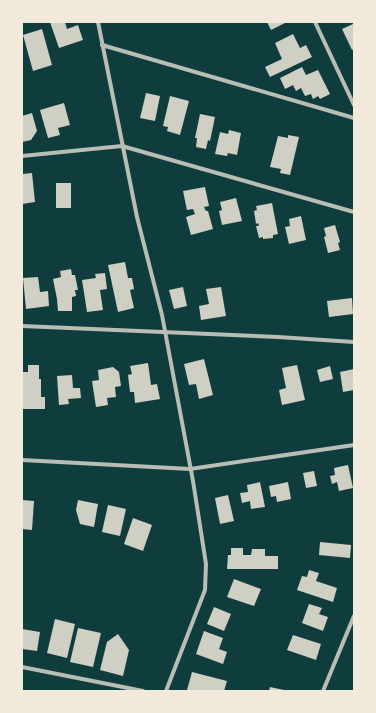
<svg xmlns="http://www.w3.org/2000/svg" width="376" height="713" viewBox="0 0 376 713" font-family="'Fira Sans',sans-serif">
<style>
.building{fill:#cfcfc3}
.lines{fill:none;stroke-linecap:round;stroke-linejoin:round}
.minor{stroke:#b8beb3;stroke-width:4}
</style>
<rect width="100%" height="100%" fill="#0f3d3e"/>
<!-- building -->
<g class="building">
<path d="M50,22H65L67,29L78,25L83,40L59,48Z"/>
<path d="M267,22H287L271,30Z"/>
<path d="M353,24L354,49L352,50L342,29Z"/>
<path d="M42,29L52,65L33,71L23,35Z"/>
<path d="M293,34L300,48L306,45L312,57L270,77L265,67L282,59L275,43Z"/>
<path d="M302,67L306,75L318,70L330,94L320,99L318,96L313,99L311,94L305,96L301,88L296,91L293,85L285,89L280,78Z"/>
<path d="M146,93L160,96L155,121L140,118Z"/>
<path d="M170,96L189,101L180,135L167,131L168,127L163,126Z"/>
<path d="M64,103L70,125L58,128L60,135L48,138L40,110Z"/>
<path d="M32,113L37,131L31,140L22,142V116Z"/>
<path d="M200,114L215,117L210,141L208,140L206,149L196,147L197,138H195Z"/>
<path d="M229,130L241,133L237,155L228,153L227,156L215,154L220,132L228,134Z"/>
<path d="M288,135L299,137L290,175L280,173L281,169L270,167L278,136L288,138Z"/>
<path d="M32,173L35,202L22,204L23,174Z"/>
<rect x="56" y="183" width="15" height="25"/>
<path d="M205,187L209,206L204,207L206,211H208L213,229L191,235L186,217L195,214L193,209L187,210L183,191Z"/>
<path d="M236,198L242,221L222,225L219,211L222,210L220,202Z"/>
<path d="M272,203L278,234L273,235V238L263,239V237L259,238L256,226H259L258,223L256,224L254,211L257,210L256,206Z"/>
<path d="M301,216L306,240L289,244L285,227L290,226L289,219Z"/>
<path d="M335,225L340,242L338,243L340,250L328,253L324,237L326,236L324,228Z"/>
<path d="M125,262L128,278H132L134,289L130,290L134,308L118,312L108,265Z"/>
<path d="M71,269L72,275H75L78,290H75L76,296L72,297V311H58L57,299L53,279L61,277L60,271Z"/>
<path d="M105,273L107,289L100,290L103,310L87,312L82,280L96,278L95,274Z"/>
<path d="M38,277L40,292L48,291L49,306L26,309L23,278Z"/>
<path d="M183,287L187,306L174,309L169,290Z"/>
<path d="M221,287L226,316L201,320L199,306L209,304L206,289Z"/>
<path d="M352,298L353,314L329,317L327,301Z"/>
<path d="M204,359L213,395L199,399L196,384L189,385L184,364Z"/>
<path d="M148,363L151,385L157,384L160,399L135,403L134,392H130L128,375L132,374L130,366Z"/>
<path d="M28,365H39V379H41V397H45V409H23L22,372H28Z"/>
<path d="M297,365L305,400L282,405L279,390L286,388L282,368Z"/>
<path d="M330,366L333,379L320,382L317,370Z"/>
<path d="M113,367L119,372L121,386L115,387L116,397L107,398L108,405L96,407L92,381L99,380L98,370Z"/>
<path d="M354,369V390L343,392L340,372Z"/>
<path d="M72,375L73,388H80L81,398L68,399L69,404L59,405L57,376Z"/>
<path d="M348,465L353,488L339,491L337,482L332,484L330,476L335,475L334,468Z"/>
<path d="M314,471L317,486L306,488L303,473Z"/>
<path d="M260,482L265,507L251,509L250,501L242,503L240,493L248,492L247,485Z"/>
<path d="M288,482L291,499L277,502L276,496L271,497L269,486Z"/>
<path d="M228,495L234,521L220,524L215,498Z"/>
<path d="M22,500L34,501L32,530L22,529Z"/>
<path d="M78,500L98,504L94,527L80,524L76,510Z"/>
<path d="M108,505L126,509L120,536L102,532Z"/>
<path d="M133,518L152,525L143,551L124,544Z"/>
<path d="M320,542L351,545L350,558L319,555Z"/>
<path d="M231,548H243V555H251L252,549H265V556H278V569H227L228,555H231Z"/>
<path d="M309,570L319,573L316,581L337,588L333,602L297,590L302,576L307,577Z"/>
<path d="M234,579L261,589L254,606L227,597Z"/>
<path d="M309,604L322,608L319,614L328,617L323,631L302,623Z"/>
<path d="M214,607L231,614L224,631L207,624Z"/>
<path d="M55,619L75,624L67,658L47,653Z"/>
<path d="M78,628L101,633L93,667L70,662Z"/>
<path d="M22,629L40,632L37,651L22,649Z"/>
<path d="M204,631L223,638L219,649L227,652L223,664L196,654Z"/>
<path d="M118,634L129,650L123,676L100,670L107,642Z"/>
<path d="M293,635L321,644L316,660L287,650Z"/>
<path d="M192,672L227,681L224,691L187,690Z"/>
<path d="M270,687L284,690V691H269Z"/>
</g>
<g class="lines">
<!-- minor -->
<g class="minor">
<path d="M98,22L137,217L162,315L193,481L206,564L205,590L166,691"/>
<path d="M315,22L354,105"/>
<path d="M102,45L354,118"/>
<path d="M22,156L122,146L354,212"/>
<path d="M22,326L278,337L354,342"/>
<path d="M22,460L190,469L354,445"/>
<path d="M22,667L143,691"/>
<path d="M323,691L354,616"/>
</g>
</g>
<!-- border -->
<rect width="376" height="713" fill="none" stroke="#f1e9da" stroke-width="46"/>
</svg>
